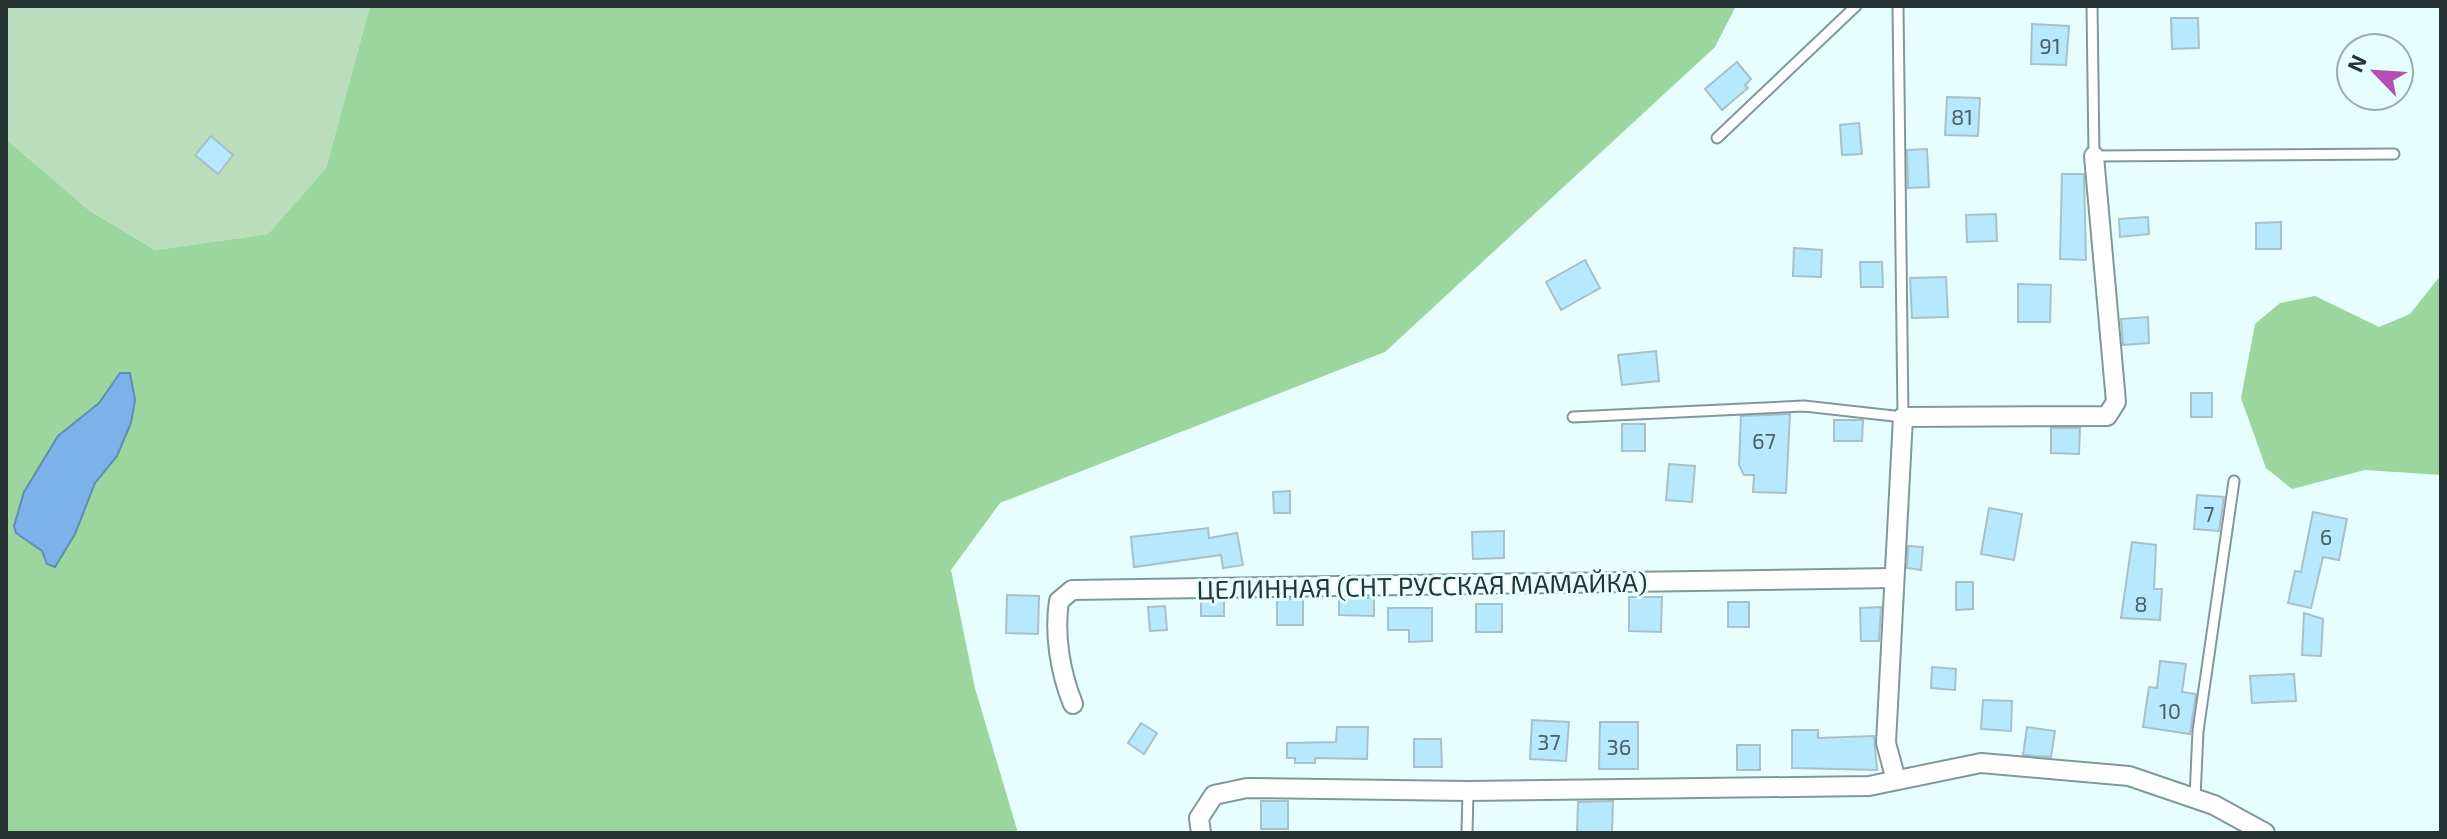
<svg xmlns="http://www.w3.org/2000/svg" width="2447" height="839" viewBox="0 0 2447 839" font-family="'Exo 2',sans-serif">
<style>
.green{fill:#badebb}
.forest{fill:#9bd69e}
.water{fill:#7cb2e9;stroke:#638cb2;stroke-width:2}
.building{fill:#b6e9fd;stroke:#a8c0c9;stroke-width:2}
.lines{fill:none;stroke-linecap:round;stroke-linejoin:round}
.lane-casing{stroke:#7f999a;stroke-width:13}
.street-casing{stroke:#7f999a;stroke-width:22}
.lane{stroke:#fff;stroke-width:9}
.street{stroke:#fff;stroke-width:18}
.labels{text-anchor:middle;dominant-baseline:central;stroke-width:6;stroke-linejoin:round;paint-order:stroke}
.number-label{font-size:22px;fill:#4c6066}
.street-label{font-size:26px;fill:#283333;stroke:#e7fefe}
</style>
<rect width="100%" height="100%" fill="#e7fefe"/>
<!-- green -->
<path class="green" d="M6,6H370L326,168L268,234L155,250L90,211L6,139Z"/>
<!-- forest -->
<g class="forest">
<path d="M370,6H1736L1715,47L1385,352L1000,503L951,570L975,688L1018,833H6V139L90,211L155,250L268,234L326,168Z"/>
<path d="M2441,275V475L2365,470L2292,489L2266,468L2241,398L2255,324L2280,303L2315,296L2379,327L2410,314Z"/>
</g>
<!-- water -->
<path class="water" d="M120,373H130L135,400L131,423L117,456L95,483L75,534L55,567L47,564L42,551L16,533L14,526L24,492L58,436L99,403Z"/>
<!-- building -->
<g class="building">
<path d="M2171,18H2198L2199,48L2172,49Z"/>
<path d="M2032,24L2069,26L2066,65L2031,64Z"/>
<path d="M1737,62L1751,79L1745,85L1748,88L1722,110L1705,89Z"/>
<path d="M1947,97L1980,98L1978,136L1945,135Z"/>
<path d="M1859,123L1862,154L1842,155L1840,125Z"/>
<path d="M211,136L233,155L218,174L195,155Z"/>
<path d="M1927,149L1929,187L1908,188L1907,150Z"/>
<path d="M2062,174H2084L2086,260L2060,259Z"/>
<path d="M1996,214L1997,241L1967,242L1966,215Z"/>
<path d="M2148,217L2149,234L2120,237L2119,219Z"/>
<path d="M2281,222V249H2256V223Z"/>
<path d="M1794,248L1822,250L1821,277L1793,276Z"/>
<path d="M1585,260L1600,288L1561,310L1546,282Z"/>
<path d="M1860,262H1882L1883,287H1861Z"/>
<path d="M1946,277L1948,317L1912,318L1910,278Z"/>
<path d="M2018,284L2051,285L2050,322H2018Z"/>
<path d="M2148,317L2149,343L2123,345L2121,319Z"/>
<path d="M1656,351L1659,381L1622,385L1618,355Z"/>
<rect x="2191" y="393" width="21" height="24"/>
<path d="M1790,414L1786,493L1753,492L1754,475H1744L1739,465L1741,416Z"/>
<path d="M1834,420H1863L1862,441H1834Z"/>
<rect x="1622" y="424" width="23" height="27"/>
<path d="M2051,428H2080L2079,454L2051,453Z"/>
<path d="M1669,464L1695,466L1692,502L1666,500Z"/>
<path d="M1290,491V513H1274L1273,492Z"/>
<path d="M2197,495L2224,497L2219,531L2194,529Z"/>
<path d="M1989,508L2022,514L2014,560L1981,554Z"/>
<path d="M2313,512L2347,519L2339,560L2323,557L2311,608L2288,603L2295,571L2301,572Z"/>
<path d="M1208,528L1209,538L1237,533L1243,565L1223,568L1221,555L1134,567L1131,537Z"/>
<path d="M1504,531V558L1473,559L1472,532Z"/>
<path d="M2132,542L2156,545L2154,589H2162L2160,620L2121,618Z"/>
<path d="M1908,546L1923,547L1921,570L1907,568Z"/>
<path d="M1956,582H1973V609L1956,610Z"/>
<path d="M1007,595L1039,596L1038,634L1006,633Z"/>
<path d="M1629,597H1662L1661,632L1629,631Z"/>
<path d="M1339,598H1374V616L1339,615Z"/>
<rect x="1277" y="599" width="26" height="26"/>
<rect x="1201" y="600" width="23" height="16"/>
<rect x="1728" y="602" width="21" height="25"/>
<rect x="1476" y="604" width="26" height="28"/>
<path d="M1165,606L1167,630L1150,631L1148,607Z"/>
<path d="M1881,607L1879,641H1861L1860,608Z"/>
<path d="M1388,608H1432V641L1409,642V630H1388Z"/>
<path d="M2304,613L2323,619L2321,656L2302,655Z"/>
<path d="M2160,661L2186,664L2182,692L2196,694L2190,734L2143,727L2149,687L2157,688Z"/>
<path d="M1932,667L1956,669L1955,690L1931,688Z"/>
<path d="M2294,674L2296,701L2252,703L2250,676Z"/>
<path d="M1983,700L2012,701L2011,731L1981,729Z"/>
<path d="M1532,720L1569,722L1566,761L1530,759Z"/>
<path d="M1600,722H1638V769H1599Z"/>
<path d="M1141,723L1157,733L1144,754L1128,743Z"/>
<path d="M1337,727H1368L1367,759L1315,758V763H1295V758H1287V743L1336,742Z"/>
<path d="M2027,727L2055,731L2051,757L2023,755Z"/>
<path d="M1792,730H1818V738L1874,736L1877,770L1792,768Z"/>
<path d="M1414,739H1441L1442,767H1414Z"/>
<rect x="1737" y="745" width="23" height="25"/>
<rect x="1261" y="801" width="27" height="28"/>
<path d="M1613,801L1612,833H1577L1578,802Z"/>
</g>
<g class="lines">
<defs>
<g id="lane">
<path d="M2092,6L2094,156L2394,154"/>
<path d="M1717,138L1856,6"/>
<path d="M1573,417L1804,406L1903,417L1898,6"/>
<path d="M2195,798L2198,731L2234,481"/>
<path d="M1467,833L1468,791"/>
</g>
<g id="street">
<path d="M1073,704C1060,672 1054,634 1059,601L1072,590L1894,578"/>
<path d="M1896,780L1886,743L1903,417L2107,416L2116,402L2094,156"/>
<path d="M1201,833L1199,818L1214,795L1247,788L1468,791L1869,786L1981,763L2129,776L2214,805L2265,833"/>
</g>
</defs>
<!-- lane casing -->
<use href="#lane" class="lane-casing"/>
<!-- street casing -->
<use href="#street" class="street-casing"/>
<!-- lane -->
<use href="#lane" class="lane"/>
<!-- street -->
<use href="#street" class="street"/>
</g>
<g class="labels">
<!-- number labels -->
<g class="number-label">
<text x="2050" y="45">91</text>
<text x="1962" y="116">81</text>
<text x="1764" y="440">67</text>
<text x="2209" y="513">7</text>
<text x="2326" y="536">6</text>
<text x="2141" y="603">8</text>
<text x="2170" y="710">10</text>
<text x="1549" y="741">37</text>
<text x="1619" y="746">36</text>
</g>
<!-- street labels -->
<g class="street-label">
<text transform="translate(1422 585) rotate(-1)">ЦЕЛИННАЯ (СНТ РУССКАЯ МАМАЙКА)</text>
</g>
</g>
<!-- border -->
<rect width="2447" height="839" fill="none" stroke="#283333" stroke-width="16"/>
<!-- north arrow -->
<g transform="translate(2375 72) rotate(295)"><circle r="38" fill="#e7fefe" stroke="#9badad" stroke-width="2"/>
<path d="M0-6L14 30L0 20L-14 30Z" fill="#b44fb4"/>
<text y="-12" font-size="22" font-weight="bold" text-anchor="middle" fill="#283333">N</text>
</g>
</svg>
